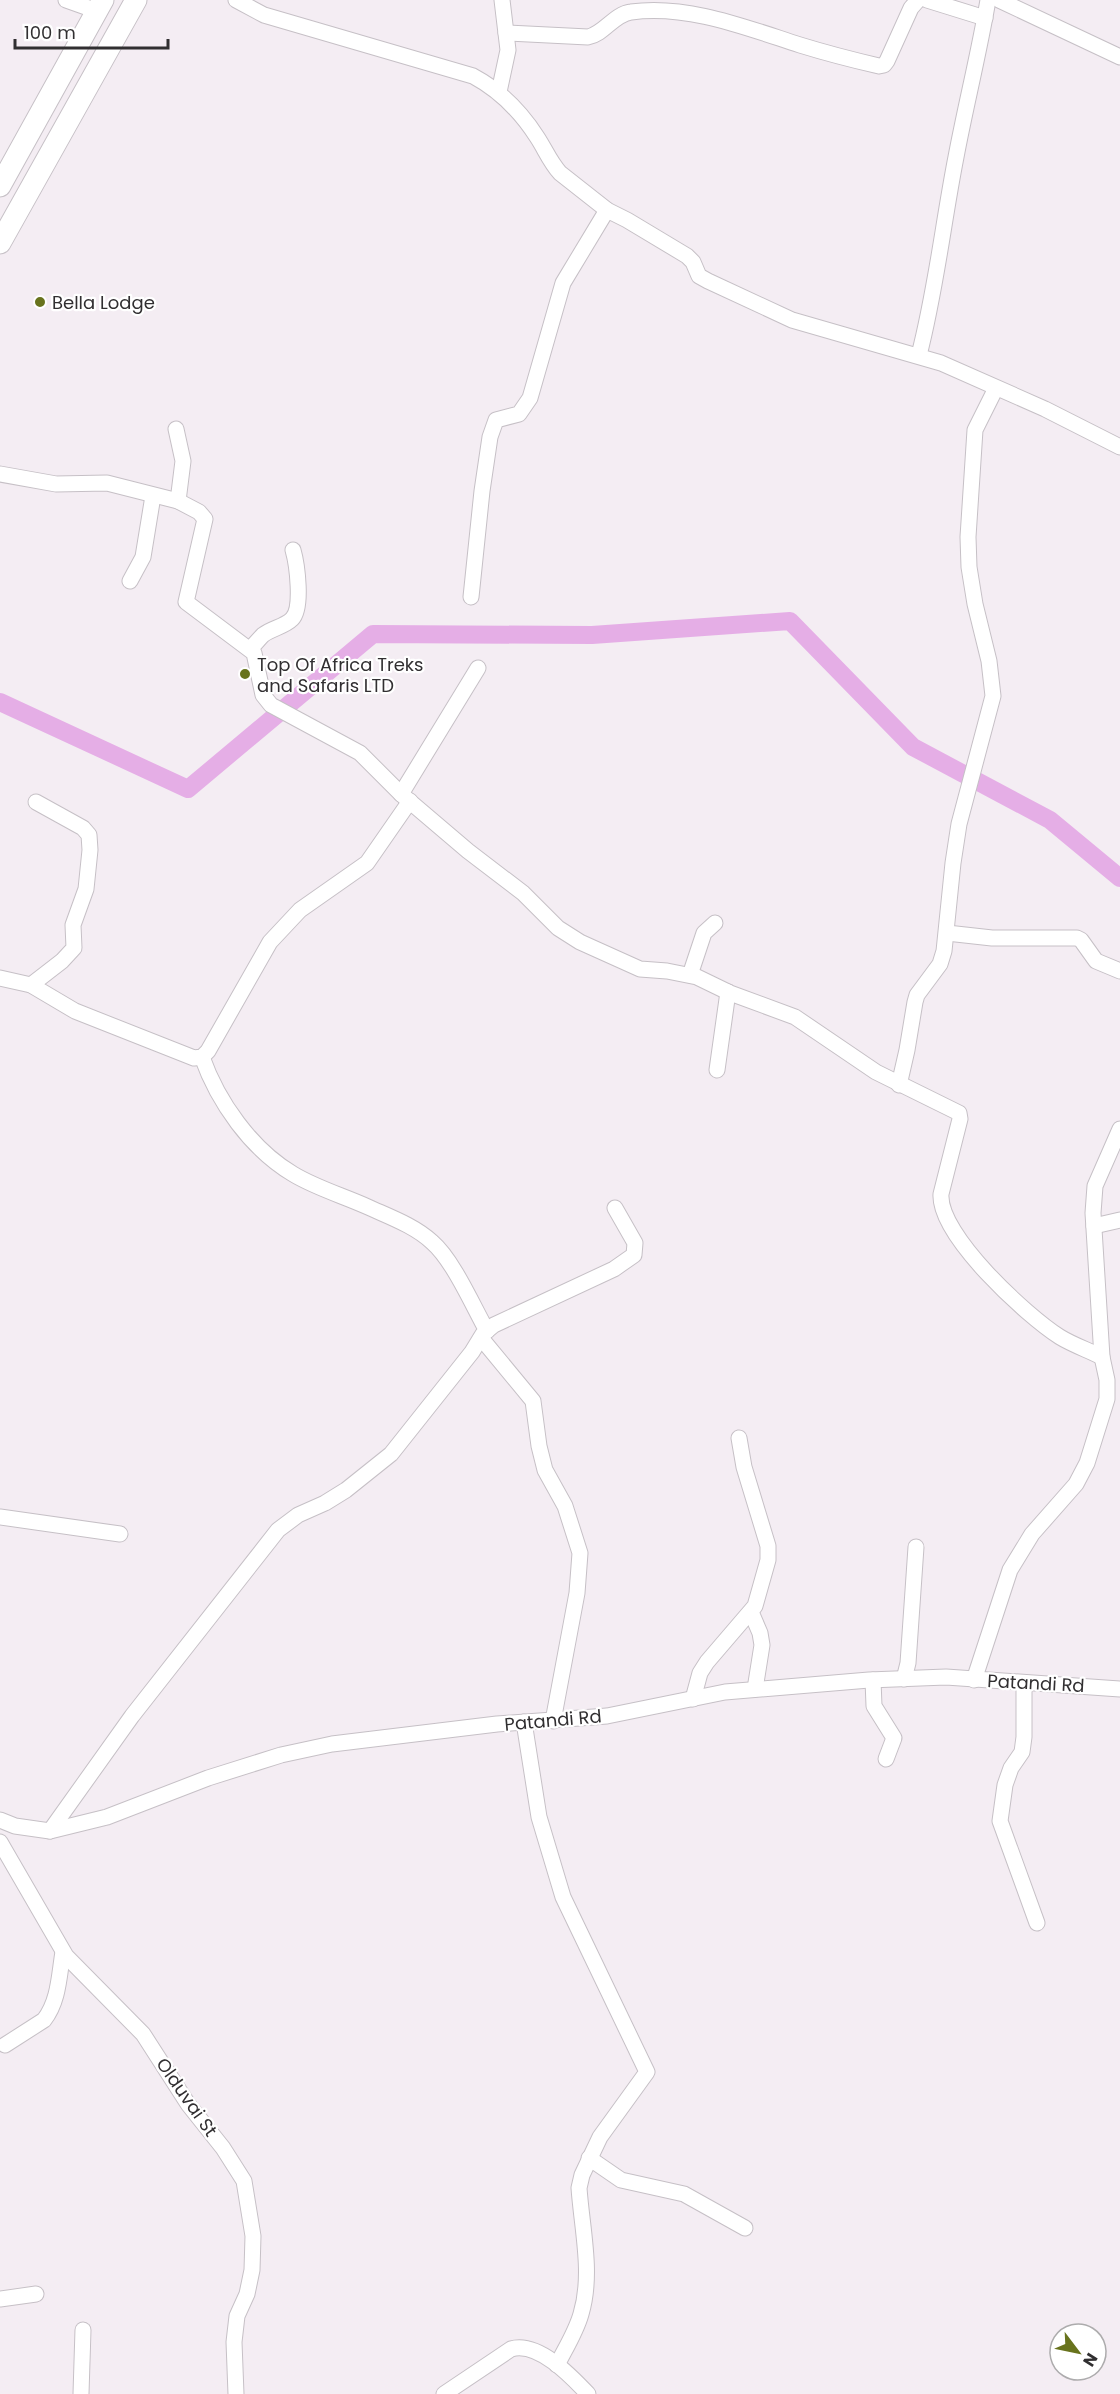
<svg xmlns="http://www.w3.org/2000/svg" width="1120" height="2394" viewBox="0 0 1120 2394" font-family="Poppins,sans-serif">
	<rect width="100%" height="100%" fill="#f4edf3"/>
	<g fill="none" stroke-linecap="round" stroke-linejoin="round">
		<!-- river -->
		<path stroke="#e5aee6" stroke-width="18" d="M0,702L188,789L373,634L592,635L790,621L913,747L1050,820L1120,878"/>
		<!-- minor casing -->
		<g stroke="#c6c0c6" stroke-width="17">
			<g id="minor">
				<path d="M66,0L97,11"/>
				<path d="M236,0L264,15L473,76C499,90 521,112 537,137C545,149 550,162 560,173L607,210L627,220L687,256L693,262L699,276L708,281L792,320L941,363L1045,409L1120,447"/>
				<path d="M927,0L985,18"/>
				<path d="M999,0L1120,57"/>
				<path d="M506,33L588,37C604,34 614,14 631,12C687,4 747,28 800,45C826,53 853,60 879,66L884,65L887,61L911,8L918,0"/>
				<path d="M499,92L508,50L502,0"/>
				<path d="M919,355C936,290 943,223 956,157C966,104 979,53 988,0"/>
				<path d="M176,429L183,461L178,501"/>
				<path d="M0,474L56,484L107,483L178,501L199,512L205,519L186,602L254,653L263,695L271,705L360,753L401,794L468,851L523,893L558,928L580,942L640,969L667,971L697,977L730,993L795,1017L876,1072L959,1113L960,1119L941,1194C938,1235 1027,1316 1060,1337C1073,1345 1088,1350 1102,1357"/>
				<path d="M130,581L143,557L153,496"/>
				<path d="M471,597L482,491L490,437L496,420L519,414L530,398L563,283L607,210"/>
				<path d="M250,649C255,644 259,639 263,635C272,628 284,627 292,619C303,608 297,564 293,550"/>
				<path d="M401,794L478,668"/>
				<path d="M947,933L992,938H1077L1081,940L1096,961L1120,971"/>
				<path d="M690,975L704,933L715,923"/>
				<path d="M0,978L31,985L75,1011L194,1058L202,1057L208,1051L270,942L300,910L367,863L410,801"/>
				<path d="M31,985L62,961L74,948L73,925L86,889L90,850L89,835L83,828L36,802"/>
				<path d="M202,1057C218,1102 251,1149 293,1174C316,1188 344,1196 368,1207C390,1217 415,1226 432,1242C453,1260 473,1306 487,1331"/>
				<path d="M717,1070L728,992"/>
				<path d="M899,1085L907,1050L915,1002L917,995L940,964L944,951L953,863L959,824L993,696L989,661L975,604L969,567L968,537L975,430L996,388"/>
				<path d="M1094,1226L1120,1220"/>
				<path d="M481,1338L533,1401L539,1446L545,1470L565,1506L580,1553L577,1593L553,1721"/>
				<path d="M0,1517L120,1534"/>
				<path d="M751,1612L760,1633L762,1645L755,1689"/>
				<path d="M904,1679L908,1663L916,1547"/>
				<path d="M873,1680L874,1706L894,1738L886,1759"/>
				<path d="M974,1680L1010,1570L1032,1534L1076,1484L1087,1463L1107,1399V1380L1102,1357L1093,1213L1095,1186L1120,1129"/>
				<path d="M1024,1683V1737L1022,1752L1011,1768L1005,1785L1000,1821L1037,1923"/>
				<path d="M693,1699L700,1673L707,1662L755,1606L768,1560V1546L744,1467L739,1438"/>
				<path d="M524,1722L539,1817L563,1897L647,2072L600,2137L582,2175L579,2188C582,2230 593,2274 581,2314C576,2332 565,2349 557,2365"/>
				<path d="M0,1820L15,1826L50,1831L107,1817L208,1778L281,1755L332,1744L497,1724L607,1716L725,1692L869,1680L946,1677L1120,1689"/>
				<path d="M50,1831L132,1716L278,1530L298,1515L325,1503L346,1490L391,1454L472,1352L483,1334L494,1325L614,1269L634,1255L635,1243L615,1208"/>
				<path d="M0,1842L66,1956L143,2034L188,2104L223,2148L244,2181L253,2236L252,2270L247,2294L237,2316L234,2342L236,2394"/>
				<path d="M5,2045L44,2020C59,2001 59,1975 63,1952"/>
				<path d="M589,2158L621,2180L684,2194L745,2228"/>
				<path d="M0,2299L36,2294"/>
				<path d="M81,2394L83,2330"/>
				<path d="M444,2394L511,2349C538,2341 571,2376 588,2394"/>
			</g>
		</g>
		<!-- highway casing -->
		<g stroke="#c6c0c6" stroke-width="23">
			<g id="highway">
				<path d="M0,186L103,0"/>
				<path d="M0,243L136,0"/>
			</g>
		</g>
		<!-- minor -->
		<use href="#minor" stroke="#fff" stroke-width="15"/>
		<!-- highway -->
		<use href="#highway" stroke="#fff" stroke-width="21"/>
	</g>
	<!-- markers -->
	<g fill="#68731d" stroke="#fff" stroke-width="2">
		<circle cx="40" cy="302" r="6"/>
		<circle cx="245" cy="674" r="6"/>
	</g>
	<g text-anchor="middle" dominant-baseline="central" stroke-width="4.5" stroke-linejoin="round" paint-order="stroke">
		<!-- poi labels -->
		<g font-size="18" fill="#312f31" stroke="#fff" text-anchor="start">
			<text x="52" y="302">Bella Lodge</text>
			<text x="257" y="664">Top Of Africa Treks<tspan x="257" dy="21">and Safaris LTD</tspan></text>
		</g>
		<!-- street labels -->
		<g font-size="18" fill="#312f31" stroke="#fff">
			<text transform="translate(1036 1683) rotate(3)">Patandi Rd</text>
			<text transform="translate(553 1720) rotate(-5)">Patandi Rd</text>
			<text transform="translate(187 2097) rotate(55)">Olduvai St</text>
		</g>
	</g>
	<!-- north arrow -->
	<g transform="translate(1078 2352) rotate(122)"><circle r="28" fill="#ffffff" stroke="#adacad" stroke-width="1.5"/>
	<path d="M0-4.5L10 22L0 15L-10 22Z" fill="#68731d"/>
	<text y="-9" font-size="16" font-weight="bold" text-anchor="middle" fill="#312f31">N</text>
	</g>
	<!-- scale -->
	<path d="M15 39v9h153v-9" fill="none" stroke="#312f31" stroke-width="3"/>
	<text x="24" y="39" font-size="18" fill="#312f31" stroke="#ffffff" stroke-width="4.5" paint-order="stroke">100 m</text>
</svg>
